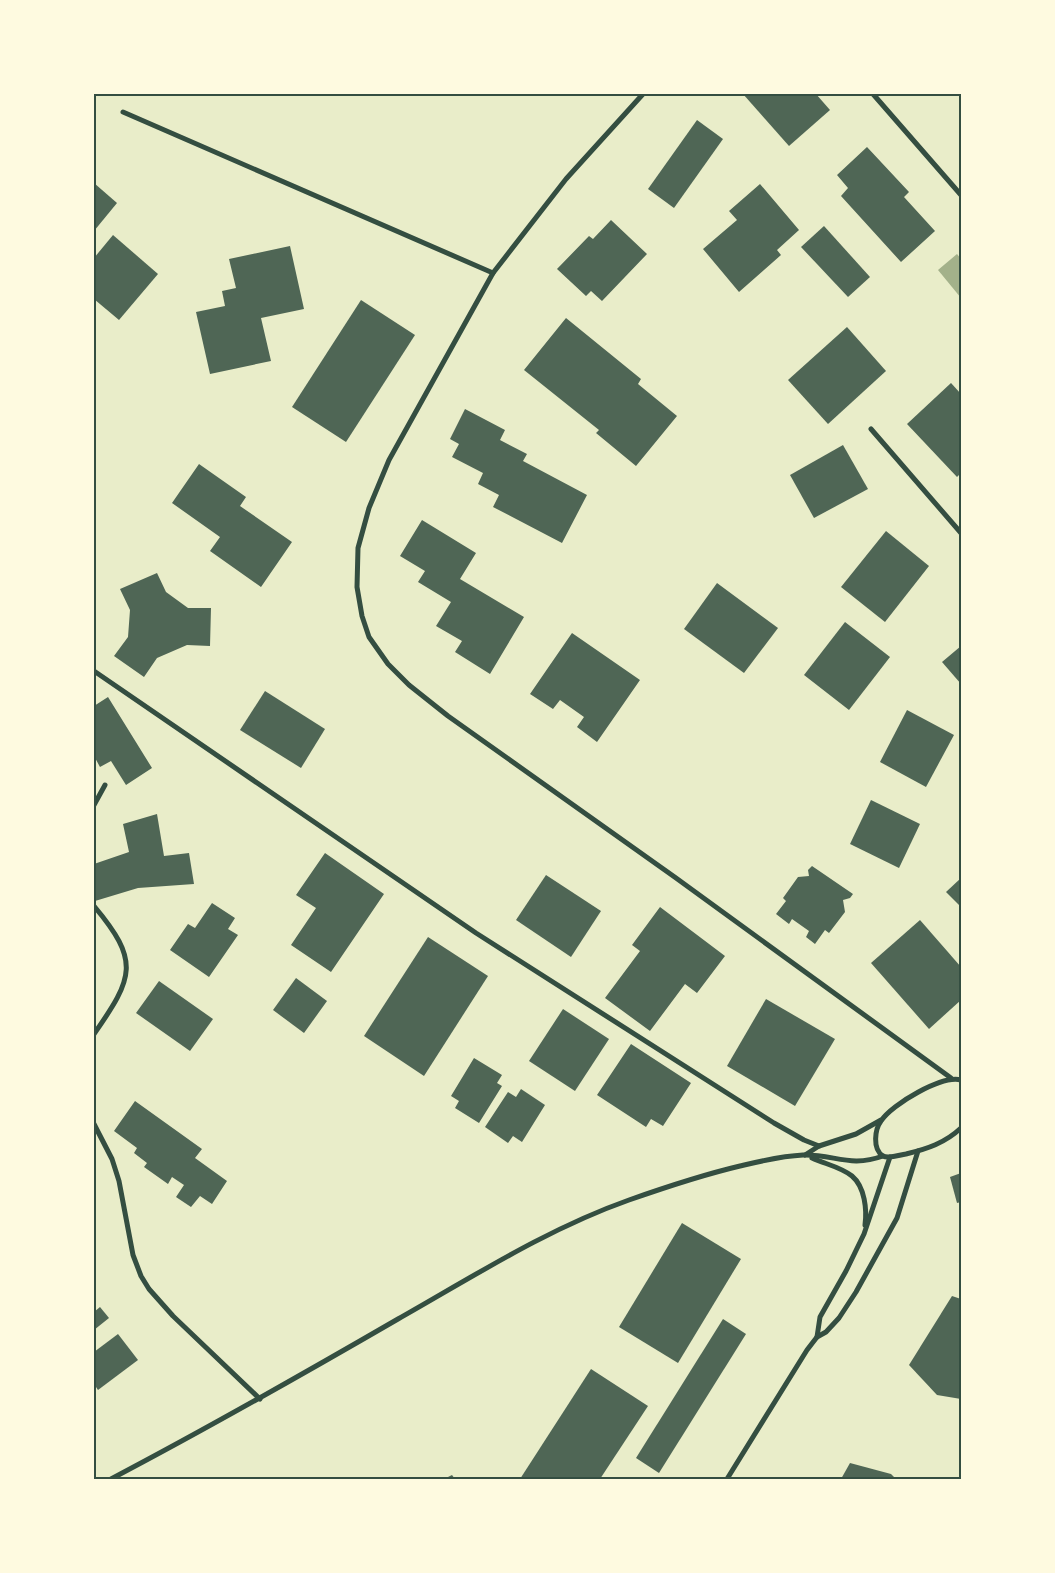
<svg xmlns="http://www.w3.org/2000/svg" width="1055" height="1573" viewBox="0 0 1055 1573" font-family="'Roboto Condensed',sans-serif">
	<rect width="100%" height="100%" fill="#e9edc9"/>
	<!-- water -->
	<path fill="#a3b18a" d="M957,254L961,259V298L938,270Z"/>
	<!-- building -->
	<g fill="#4f6655">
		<path d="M743,94H816L830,110L789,146Z"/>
		<path d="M697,120L723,139L674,208L648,189Z"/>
		<path d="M867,147L909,192L904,197L935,231L901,262L841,196L848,188L837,175Z"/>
		<path d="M94,183L117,203L94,231Z"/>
		<path d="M760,184L799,230L777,250L781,255L739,292L703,249L737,220L729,211Z"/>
		<path d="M611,220L647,254L602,301L591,291L586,296L557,269L589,236L593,239Z"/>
		<path d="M824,226L870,277L848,297L801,247Z"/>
		<path d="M113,235L158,274L119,320L94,299V258Z"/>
		<path d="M290,246L304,309L261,318L271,361L210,374L196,312L225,306L222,291L236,288L229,259Z"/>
		<path d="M361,300L415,335L346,442L292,407Z"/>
		<path d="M566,318L641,379L638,384L677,416L636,466L596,433L599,430L524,370Z"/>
		<path d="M847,327L886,371L828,424L788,380Z"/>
		<path d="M951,383L961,394V473L957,477L907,424Z"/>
		<path d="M465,409L505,430L500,440L527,454L523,461L587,495L562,543L493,507L499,495L478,484L483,473L452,457L459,444L450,439Z"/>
		<path d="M843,445L868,489L814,518L790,475Z"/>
		<path d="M199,464L246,497L240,506L292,542L261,587L210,551L220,537L172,503Z"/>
		<path d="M422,520L476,553L460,579L524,617L490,674L455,652L462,641L436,626L451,602L418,582L425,571L400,556Z"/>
		<path d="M886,531L929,566L885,622L841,587Z"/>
		<path d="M157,573L166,592L188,608H211L210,646L187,645L157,658L144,677L114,656L128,637L130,610L120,589Z"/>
		<path d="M717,583L778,628L744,673L684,629Z"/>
		<path d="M845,622L890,657L849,710L804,675Z"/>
		<path d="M572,633L640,680L597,742L577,727L584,717L560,700L553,709L530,694Z"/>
		<path d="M961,646V684L942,662Z"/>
		<path d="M265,691L325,729L301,768L240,730Z"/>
		<path d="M108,697L152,768L126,785L111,761L100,767L94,756V706Z"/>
		<path d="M907,710L954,735L926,787L880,762Z"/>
		<path d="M871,800L920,824L899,868L850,844Z"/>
		<path d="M157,814L164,856L189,853L194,884L138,888L95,901L94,864L129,852L123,824Z"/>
		<path d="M325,853L384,894L331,972L291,945L316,908L296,895Z"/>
		<path d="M812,866L853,894L850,898L843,900L845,912L829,933L825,930L815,944L806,937L809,931L792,919L789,924L776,914L786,901L783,898L798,877L809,876L808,870Z"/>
		<path d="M546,875L601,911L571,957L516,920Z"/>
		<path d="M961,878V907L946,892Z"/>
		<path d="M212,903L235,918L228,929L238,935L209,977L170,950L188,924L195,928Z"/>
		<path d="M660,907L725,956L697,993L685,984L650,1031L605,998L640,951L632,945Z"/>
		<path d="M920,920L961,967V1000L929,1029L871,963Z"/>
		<path d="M428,937L488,976L424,1076L364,1036Z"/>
		<path d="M296,978L327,1001L304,1033L273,1010Z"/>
		<path d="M159,981L213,1019L190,1051L136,1013Z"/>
		<path d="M766,999L835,1039L795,1106L727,1066Z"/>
		<path d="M563,1009L609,1039L575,1091L529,1061Z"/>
		<path d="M631,1044L691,1083L663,1126L651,1119L646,1127L597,1095Z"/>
		<path d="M474,1058L502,1075L497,1083L502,1086L479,1123L455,1108L459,1101L451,1096Z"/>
		<path d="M521,1089L545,1105L522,1142L513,1136L508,1143L485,1127L508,1092L516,1097Z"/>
		<path d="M135,1101L202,1149L195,1158L227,1181L212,1204L200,1196L191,1207L176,1197L184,1185L172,1177L168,1184L144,1167L147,1163L134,1153L137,1148L114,1131Z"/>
		<path d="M961,1173V1202L957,1203L950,1177Z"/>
		<path d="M682,1223L741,1259L678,1363L619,1327Z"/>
		<path d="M952,1296L961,1299V1399L937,1395L909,1365Z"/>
		<path d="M100,1307L109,1318L94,1330V1312Z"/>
		<path d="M723,1319L746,1334L659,1473L636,1458Z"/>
		<path d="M118,1334L138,1360L98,1390L94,1384V1352Z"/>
		<path d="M591,1369L648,1406L600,1479H520Z"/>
		<path d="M850,1463L891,1474L896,1479H841Z"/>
		<path d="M452,1475L455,1479H444Z"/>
	</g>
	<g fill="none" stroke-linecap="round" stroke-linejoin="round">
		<!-- minor -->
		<g stroke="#344e41" stroke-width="5">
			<path d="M643,94L566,179L493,273L389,460L369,508L358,548L357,587L362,616L369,637L388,664L409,685L448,716L676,878L951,1078"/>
			<path d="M873,94L961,195"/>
			<path d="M123,112L493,273"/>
			<path d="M871,429L961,533"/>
			<path d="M94,671L476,933L774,1123L804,1140L819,1146"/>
			<path d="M94,805L105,785"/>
			<path d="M94,906C140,961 134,977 94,1034"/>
			<path d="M961,1080C942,1075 892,1104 881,1121C875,1129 872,1149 883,1156C889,1159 899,1155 906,1154C927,1149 945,1143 961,1128"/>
			<path d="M94,1124L112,1159L119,1181L133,1255L141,1276L149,1289L173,1316L260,1399"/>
			<path d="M805,1155L819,1146L856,1134L881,1120"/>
			<path d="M812,1158C825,1164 841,1167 852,1176C865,1187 867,1210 865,1225"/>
			<path d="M817,1337L826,1332L839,1318L856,1292L897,1218L918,1151"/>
			<path d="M111,1479C208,1428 303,1374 398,1319C474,1276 547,1229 629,1200C666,1187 702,1175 740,1166C761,1161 781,1156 803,1155C834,1154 850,1168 883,1156"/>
			<path d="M727,1479L807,1350L817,1337L820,1317L846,1271L864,1234L890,1157"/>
		</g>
	</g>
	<!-- border -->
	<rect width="1055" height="1573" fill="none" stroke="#fefae0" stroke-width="190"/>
	<rect x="95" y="95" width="865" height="1383" fill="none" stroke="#344e41" stroke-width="2"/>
</svg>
